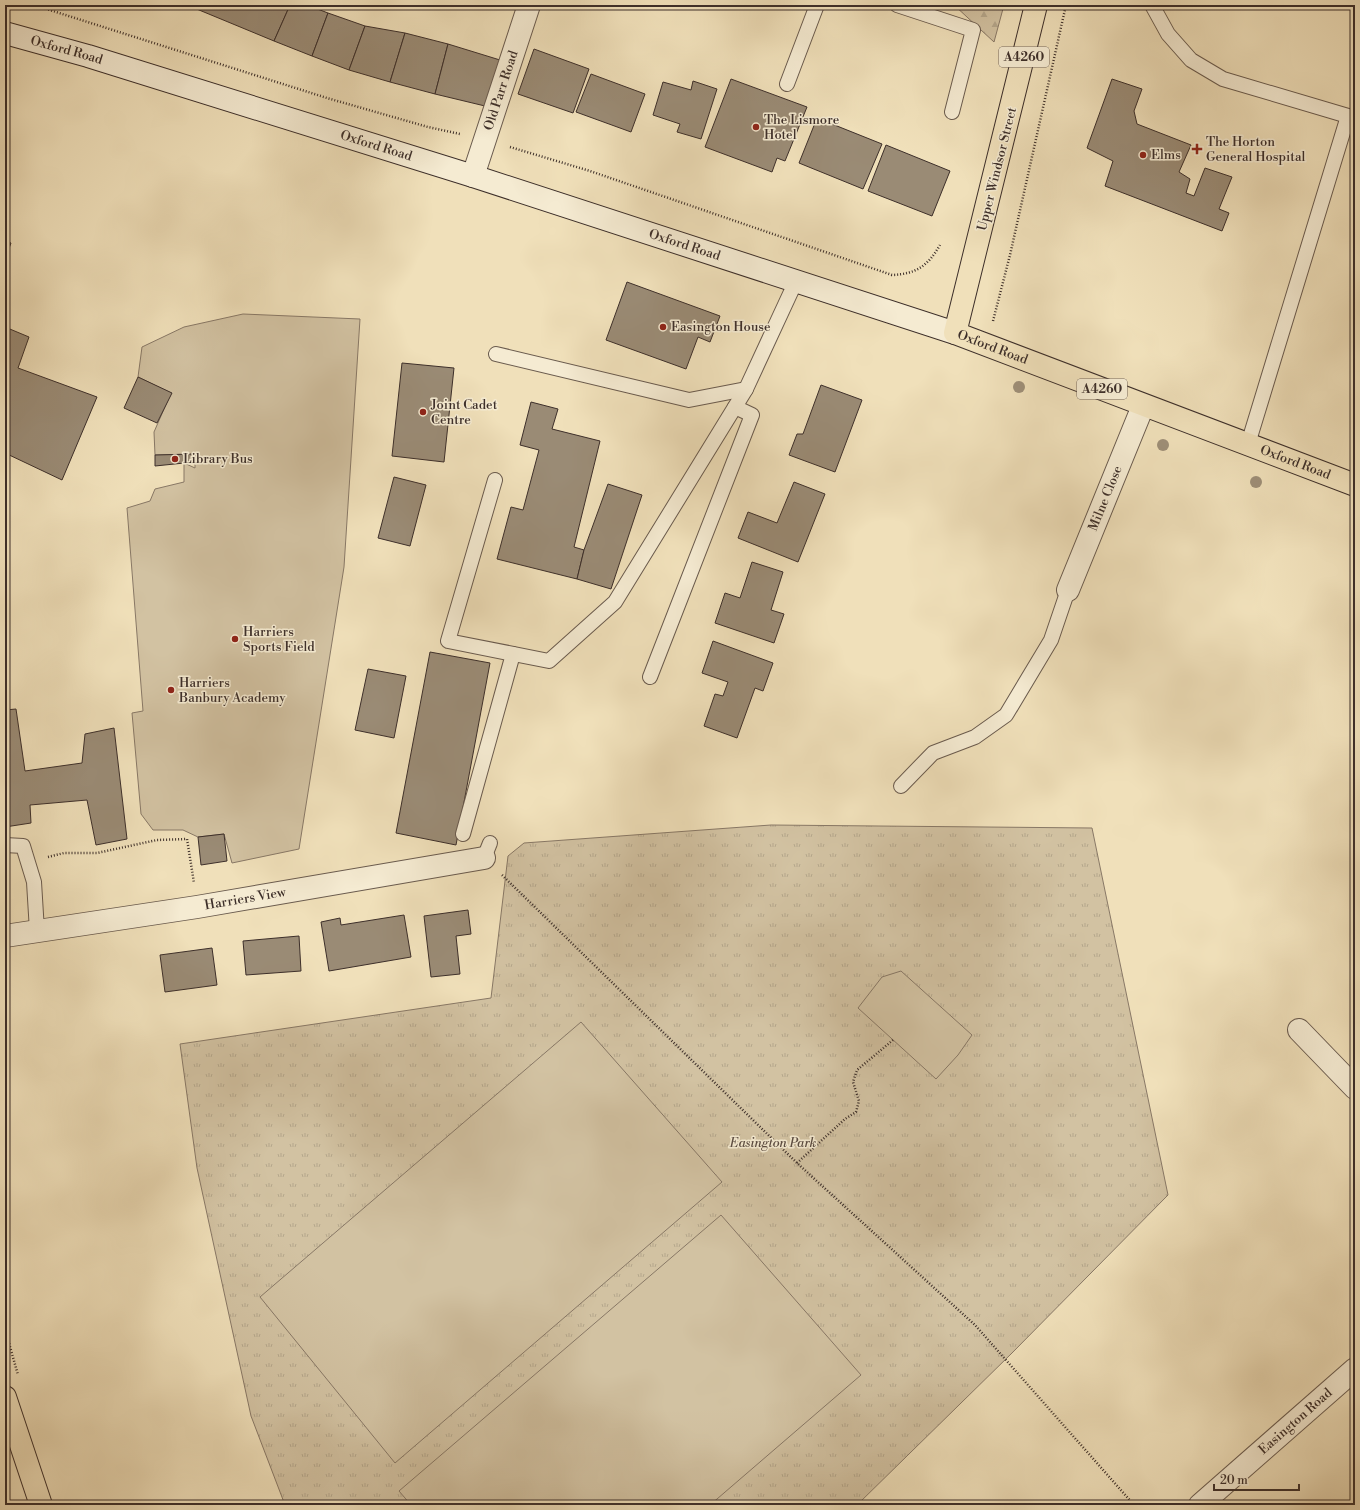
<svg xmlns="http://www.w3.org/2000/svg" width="1360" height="1510" viewBox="0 0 1360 1510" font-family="'Libre Bodoni',serif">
	<defs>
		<pattern id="forest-firs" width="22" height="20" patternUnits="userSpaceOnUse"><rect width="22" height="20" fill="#d2c2a2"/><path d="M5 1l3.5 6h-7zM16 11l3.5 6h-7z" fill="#b5a78c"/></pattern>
		<pattern id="park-tufts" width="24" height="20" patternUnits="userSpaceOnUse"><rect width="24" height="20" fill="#d2c2a2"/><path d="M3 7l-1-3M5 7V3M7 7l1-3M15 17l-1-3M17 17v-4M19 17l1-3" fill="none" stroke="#b5a78c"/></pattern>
	</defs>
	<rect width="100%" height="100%" fill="#f0e0ba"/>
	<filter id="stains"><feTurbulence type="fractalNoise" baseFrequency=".005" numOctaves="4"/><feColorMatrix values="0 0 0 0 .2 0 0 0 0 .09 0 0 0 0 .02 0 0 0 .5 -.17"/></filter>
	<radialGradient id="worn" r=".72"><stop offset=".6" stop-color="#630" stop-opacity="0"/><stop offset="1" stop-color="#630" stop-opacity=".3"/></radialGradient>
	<!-- forest -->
	<path fill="url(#forest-firs)" stroke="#887866" d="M954,5H1004L994,42Z"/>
	<!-- park -->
	<path fill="url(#park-tufts)" stroke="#887866" d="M771,825L1092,828L1168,1195L1012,1353L857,1505H285L251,1416L197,1168L180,1044L491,998L508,856L524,843Z"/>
	<!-- pitch -->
	<g fill="#d2c2a2" stroke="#887866">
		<path d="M243,314L360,319L344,567L299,849L232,863L224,834L198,837L183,830H153L141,814L132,713L143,711L127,508L150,501L155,489L184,482V463L195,468V454L155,455L154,432L171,393L138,377L142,347L184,327Z"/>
		<path d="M901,971L972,1035L958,1055L936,1079L858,1008L882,977Z"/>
		<path d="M581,1022L722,1182L395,1463L260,1297Z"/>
		<path d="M721,1215L861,1375L710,1505H411L399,1491Z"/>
	</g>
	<!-- building -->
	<g fill="#9a8b75" stroke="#3d2f2a">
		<path d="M187,5H290L274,41Z"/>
		<path d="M290,5H307L328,13L312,56L274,41Z"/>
		<path d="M328,13L365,26L349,70L312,56Z"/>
		<path d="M365,26L405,33L390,82L349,70Z"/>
		<path d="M405,33L448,44L435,94L390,82Z"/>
		<path d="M448,44L500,60L485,106L435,94Z"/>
		<path d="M534,49L589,69L573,113L518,94Z"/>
		<path d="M591,74L645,94L631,132L576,112Z"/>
		<path d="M731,79L807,107L785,161L777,158L772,172L705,147Z"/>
		<path d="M1112,79L1142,89L1134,111L1137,124L1191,145L1179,172L1190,179L1186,193L1194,196L1205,168L1232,177L1219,209L1229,213L1222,231L1105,186L1113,161L1087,148Z"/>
		<path d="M693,81L717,89L701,139L677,132L680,124L653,115L663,82L691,90Z"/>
		<path d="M817,118L882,144L863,189L799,163Z"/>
		<path d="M886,145L950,171L932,216L868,191Z"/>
		<path d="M5,241L11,243L5,259Z"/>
		<path d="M627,282L720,316L710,342L698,337L686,369L606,340Z"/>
		<path d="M5,327L29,337L18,368L97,397L62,480L5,453Z"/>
		<path d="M402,363L454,368L444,462L392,456Z"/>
		<path d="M138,377L172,393L157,423L124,408Z"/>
		<path d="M821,385L862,400L835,472L789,455L797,434H803Z"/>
		<path d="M531,402L558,409L552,429L600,441L574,547L584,550L577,579L497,559L511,507L523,510L539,450L520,445Z"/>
		<path d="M195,454L194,462L155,466V455Z"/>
		<path d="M394,477L426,485L410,546L378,538Z"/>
		<path d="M794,482L825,494L798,562L738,538L748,512L777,523Z"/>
		<path d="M608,484L642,495L611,589L577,579L584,550Z"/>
		<path d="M752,562L783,572L771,610L784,614L774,643L715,623L725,593L740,598Z"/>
		<path d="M713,641L773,663L763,691L755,688L737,738L704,726L715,694L723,696L728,682L702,673Z"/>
		<path d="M430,652L490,663L456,845L396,833Z"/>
		<path d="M368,669L406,676L394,738L355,730Z"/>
		<path d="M16,709L25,771L82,763L85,734L114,728L127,839L96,845L87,800L30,805L31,823L5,827V710Z"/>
		<path d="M224,834L227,861L201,865L198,837Z"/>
		<path d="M468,910L471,934L456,936L460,974L431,977L424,916Z"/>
		<path d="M404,915L411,957L329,971L321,922L340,918L341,925Z"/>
		<path d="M299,936L301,971L246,975L243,941Z"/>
		<path d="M212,948L217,985L165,992L160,955Z"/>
	</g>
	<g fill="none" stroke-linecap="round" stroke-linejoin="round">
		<!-- lane casing -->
		<g stroke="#6a5b4e" stroke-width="16">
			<g id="lane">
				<path d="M897,5L973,30L952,112"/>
				<path d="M1152,5L1168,34L1191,60L1223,79L1348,116L1248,444"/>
				<path d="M787,84L817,5"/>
				<path d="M496,354L689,400L746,389"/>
				<path d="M495,480L448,641L549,661L615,602L746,389L796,281"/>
				<path d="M650,677L752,415L735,407"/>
				<path d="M901,786L933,753L975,737L1006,715L1051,640L1068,590"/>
				<path d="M463,834L513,654"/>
				<path d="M5,845L23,846L34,882L37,931"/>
				<path d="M484,858L490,843"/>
			</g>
		</g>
		<!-- street casing -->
		<g stroke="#6a5b4e" stroke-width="24">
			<g id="street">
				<path id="s1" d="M473,176L529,5"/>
				<path id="s2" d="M1068,590L1143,406"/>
				<path id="s3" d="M5,936L197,907L484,858"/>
				<path d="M1299,1030L1355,1088"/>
				<path id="s4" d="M1200,1505L1355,1369"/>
			</g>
		</g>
		<!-- secondary casing -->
		<g stroke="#3d2f2a" stroke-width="24">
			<g id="secondary">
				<path id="s5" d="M5,33L88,56L473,176L955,333"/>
			</g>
		</g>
		<!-- primary casing -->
		<g stroke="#3d2f2a" stroke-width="24">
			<g id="primary">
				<path id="s6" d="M1036,5L955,333L1355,485"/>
				<path d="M5,1397L41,1505"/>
			</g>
		</g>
		<!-- path -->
		<g stroke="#3d2f2a" stroke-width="2.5" stroke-dasharray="1 2" stroke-linecap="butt">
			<path d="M34,5L327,98L428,127L460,134"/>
			<path d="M510,147L590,171L892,275C916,274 928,266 940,245"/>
			<path d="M993,321L1010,255L1066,5"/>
			<path d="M48,857L64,853H97L157,840L187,839L194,883"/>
			<path d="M502,875L797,1163L975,1325L1134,1505"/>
			<path d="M797,1163L845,1119L856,1112L859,1101L853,1082L857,1070L893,1040"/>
			<path d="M5,1329L18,1375"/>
		</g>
		<!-- lane -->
		<use href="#lane" stroke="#f5ebd2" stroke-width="14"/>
		<!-- street -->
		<use href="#street" stroke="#f5ebd2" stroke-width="22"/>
		<!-- secondary -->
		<use href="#secondary" stroke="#f5ebd2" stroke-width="22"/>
		<!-- primary -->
		<use href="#primary" stroke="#f0e0ba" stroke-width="22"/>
	</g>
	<!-- trees -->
	<g fill="#9e8f78">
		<circle cx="1019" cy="387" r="6"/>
		<circle cx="1163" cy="445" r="6"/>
		<circle cx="1256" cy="482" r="6"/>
	</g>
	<!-- markers -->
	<g fill="#8f2418" stroke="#f5ebd2" stroke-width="1.5">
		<circle cx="756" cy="127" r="4"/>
		<path d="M1195 143h4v4h4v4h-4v4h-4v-4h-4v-4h4z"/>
		<circle cx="1143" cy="155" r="4"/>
		<circle cx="663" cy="327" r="4"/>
		<circle cx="423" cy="412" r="4"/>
		<circle cx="175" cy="459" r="4"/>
		<circle cx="235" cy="639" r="4"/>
		<circle cx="171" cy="690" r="4"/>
	</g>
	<g text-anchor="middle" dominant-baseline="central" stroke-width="3" stroke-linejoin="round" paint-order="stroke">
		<!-- shield labels -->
		<g fill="#f5ebd2" stroke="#74675c" stroke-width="1">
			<rect x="999" y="47" width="50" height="20" rx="3"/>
			<rect x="1077" y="379" width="50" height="20" rx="3"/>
		</g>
		<g font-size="12" font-weight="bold" fill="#3d2f2a">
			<text x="1024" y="57">A4260</text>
			<text x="1102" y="389">A4260</text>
		</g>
		<!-- street labels -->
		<g font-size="13" fill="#3d2f2a" stroke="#f5ebd2">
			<text stroke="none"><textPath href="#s5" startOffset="64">Oxford Road</textPath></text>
			<text stroke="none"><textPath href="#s1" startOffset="90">Old Parr Road</textPath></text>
			<text stroke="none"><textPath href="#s5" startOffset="388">Oxford Road</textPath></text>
			<text transform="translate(997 169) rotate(-76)">Upper Windsor Street</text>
			<text stroke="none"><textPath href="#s5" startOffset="712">Oxford Road</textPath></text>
			<text stroke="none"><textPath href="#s6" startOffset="378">Oxford Road</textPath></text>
			<text stroke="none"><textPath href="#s6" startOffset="702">Oxford Road</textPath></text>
			<text stroke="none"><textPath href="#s2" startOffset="99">Milne Close</textPath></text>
			<text stroke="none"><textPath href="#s3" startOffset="243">Harriers View</textPath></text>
			<text stroke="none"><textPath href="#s4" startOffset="127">Easington Road</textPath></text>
		</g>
		<!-- poi labels -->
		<g font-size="13" fill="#3d2f2a" stroke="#f5ebd2" text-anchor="start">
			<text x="764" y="120">The Lismore<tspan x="764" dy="15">Hotel</tspan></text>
			<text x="1206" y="142">The Horton<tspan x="1206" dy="15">General Hospital</tspan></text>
			<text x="1151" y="155">Elms</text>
			<text x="671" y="327">Easington House</text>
			<text x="431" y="405">Joint Cadet<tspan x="431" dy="15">Centre</tspan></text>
			<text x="183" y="459">Library Bus</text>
			<text x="243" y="632">Harriers<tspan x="243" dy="15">Sports Field</tspan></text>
			<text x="179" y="683">Harriers<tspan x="179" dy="15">Banbury Academy</tspan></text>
		</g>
		<!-- park labels -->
		<g font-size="13" font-style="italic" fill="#5b4c42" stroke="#f5ebd2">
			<text x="773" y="1143">Easington Park</text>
		</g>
	</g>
	<!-- margin -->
	<rect width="1360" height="1510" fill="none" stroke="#f0e0ba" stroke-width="20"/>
	<rect x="6" y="6" width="1348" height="1498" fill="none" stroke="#3d2f2a" stroke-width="2"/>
	<rect x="10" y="10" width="1340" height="1490" fill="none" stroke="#3d2f2a"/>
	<!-- scale -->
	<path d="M1214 1484v6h85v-6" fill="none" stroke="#3d2f2a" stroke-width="2"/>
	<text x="1220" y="1484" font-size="12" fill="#3d2f2a" stroke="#f5ebd2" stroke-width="3" paint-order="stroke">20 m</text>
	<rect width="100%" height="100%" filter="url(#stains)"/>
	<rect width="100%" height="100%" fill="url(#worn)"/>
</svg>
